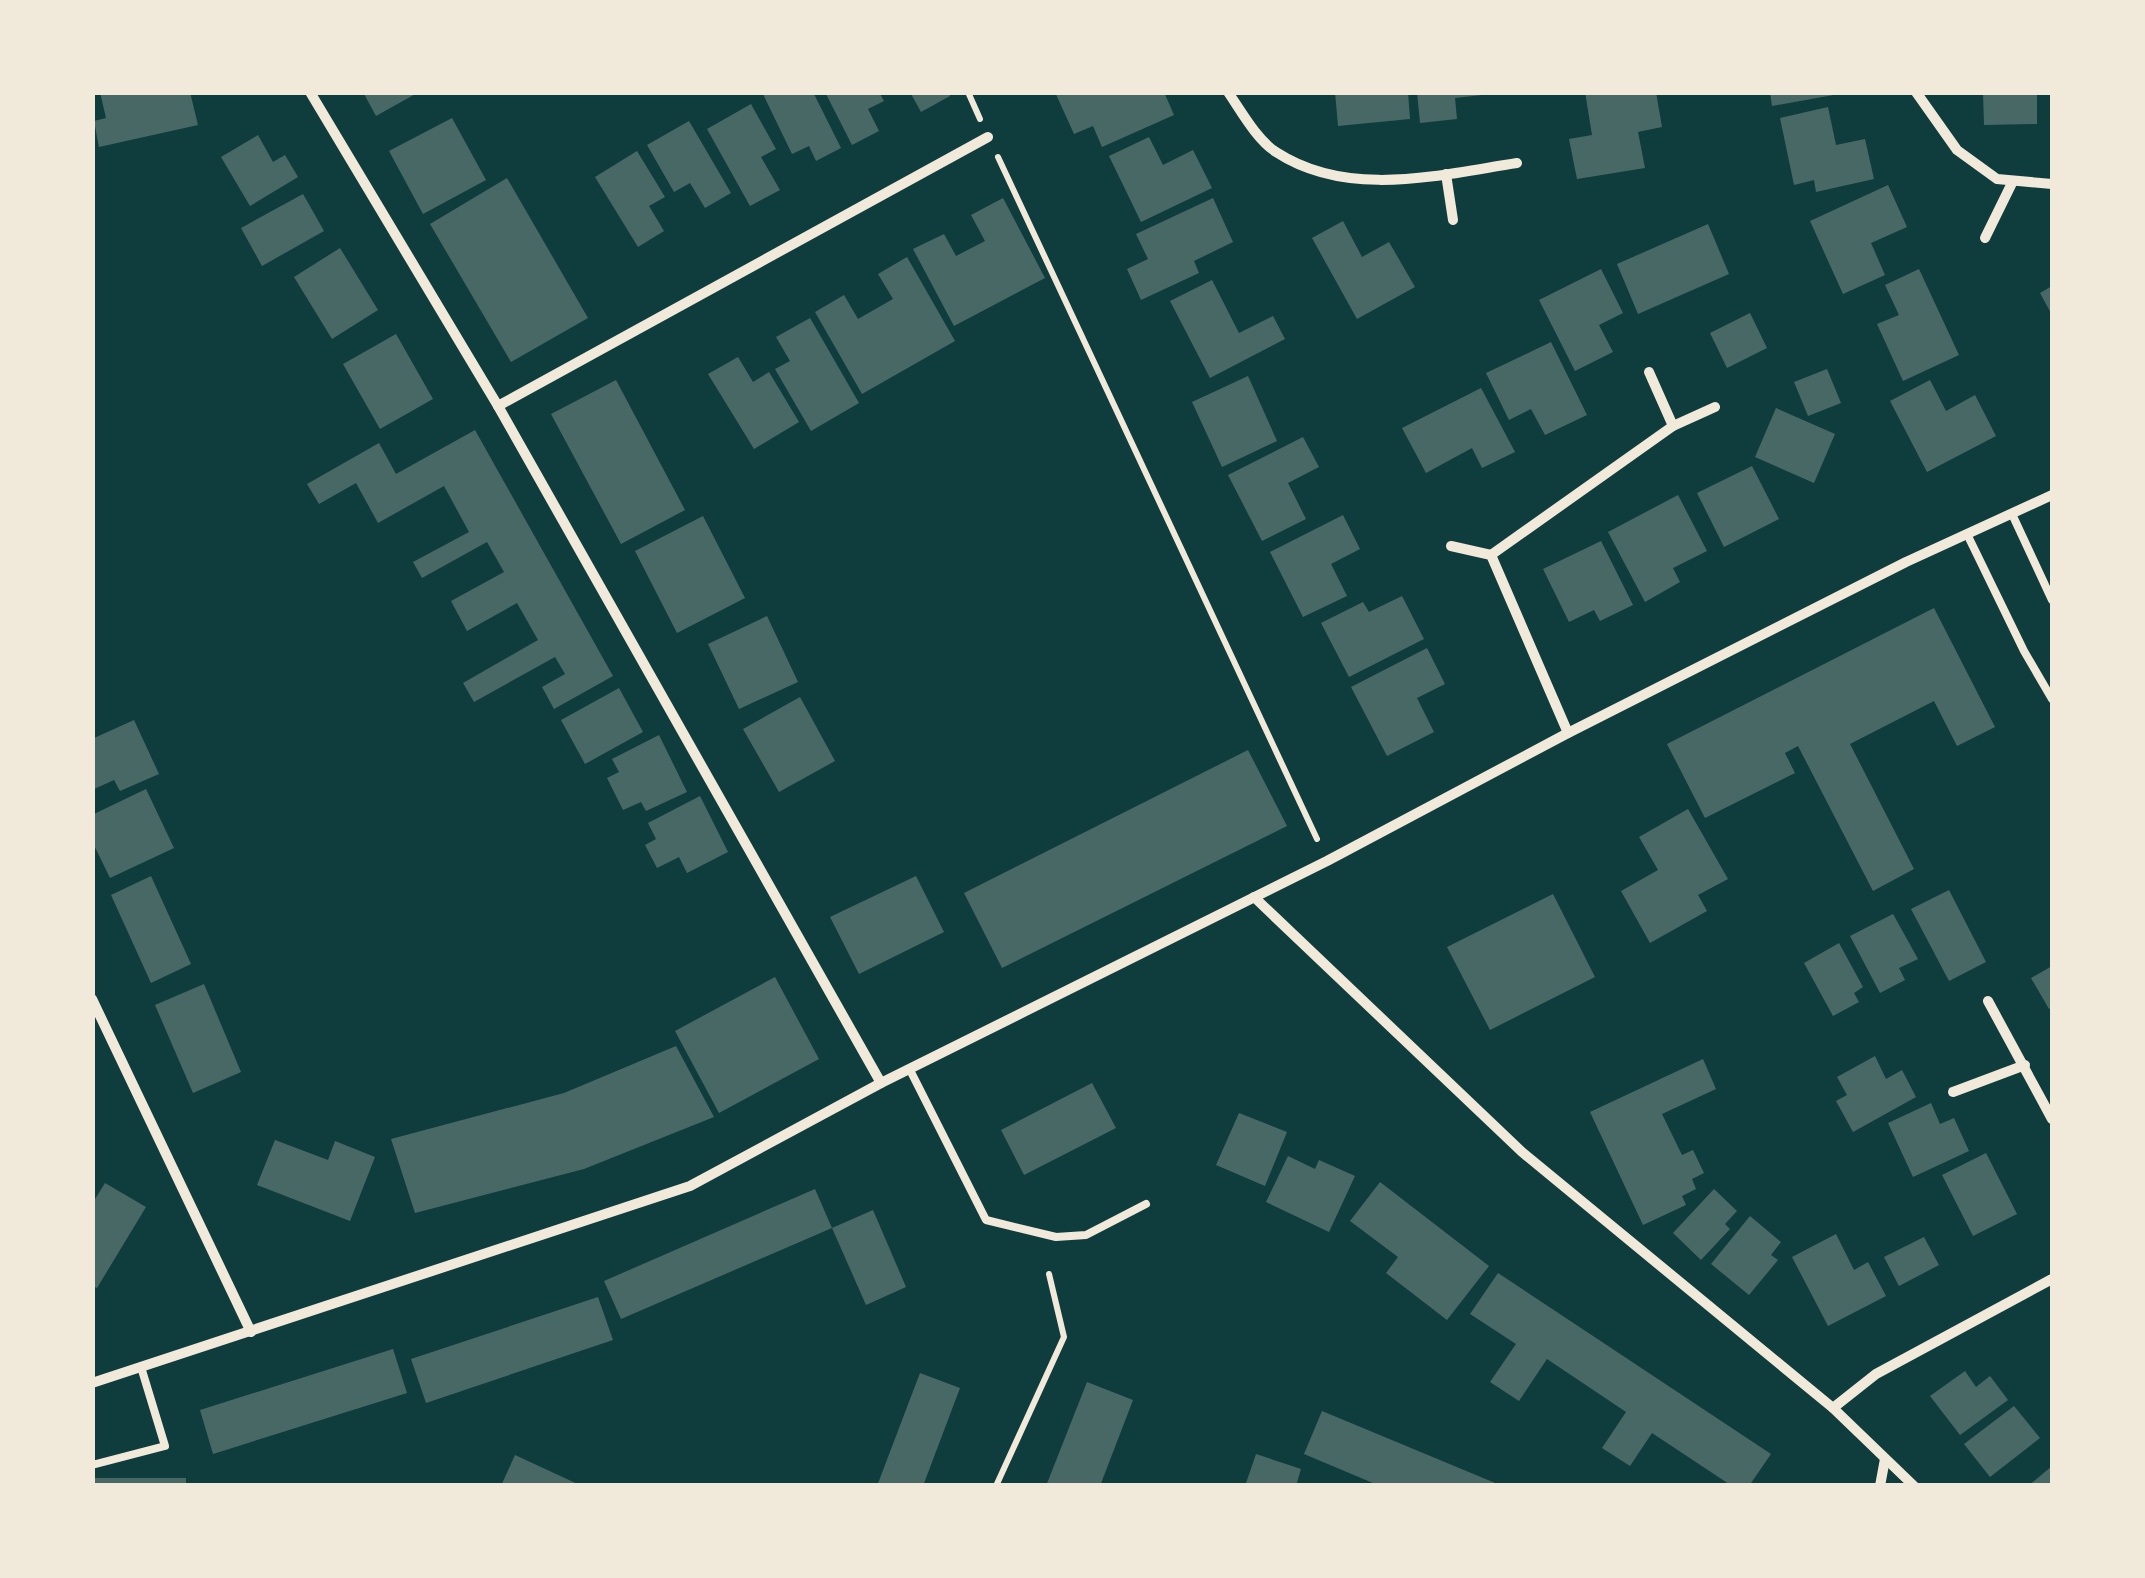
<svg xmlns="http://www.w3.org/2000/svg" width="2145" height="1578" viewBox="0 0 2145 1578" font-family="'Golos Text',sans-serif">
	<rect width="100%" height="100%" fill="#0f3d3e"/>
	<!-- building -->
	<g fill="#486865">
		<path d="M100,92L152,95L190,92L198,125L99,147L94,121L106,118Z"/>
		<path d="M363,92H419L376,116Z"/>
		<path d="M762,92H813L841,148L816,161L809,146L792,154Z"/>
		<path d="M825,92H879L884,101L868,109L879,131L852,145Z"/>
		<path d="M910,92H948L950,96L921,112Z"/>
		<path d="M1055,92H1164L1174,115L1102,147L1093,126L1074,134Z"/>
		<path d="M1335,92H1408L1410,119L1338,126Z"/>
		<path d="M1417,92H1482V95L1455,98L1457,119L1420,123Z"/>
		<path d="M1585,92H1656L1662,127L1638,132L1645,168L1577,179L1569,139L1592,135Z"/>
		<path d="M1770,92H1838L1839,94L1772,106Z"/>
		<path d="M1983,92H2037V124L1984,125Z"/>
		<path d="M751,104L776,149L761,157L780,190L750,206L707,129Z"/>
		<path d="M1828,107L1836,145L1865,139L1874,179L1816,192L1814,180L1794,185L1780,118Z"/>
		<path d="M452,118L486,180L423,214L389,151Z"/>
		<path d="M689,121L731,193L705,208L690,183L674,192L647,145Z"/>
		<path d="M258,135L273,162L285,155L298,177L250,206L221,157Z"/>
		<path d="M1149,137L1163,165L1193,150L1212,188L1141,222L1109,156Z"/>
		<path d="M637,151L665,197L649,206L664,231L638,247L595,177Z"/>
		<path d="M507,178L588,318L511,362L430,224Z"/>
		<path d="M1888,185L1907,227L1871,243L1885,275L1843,294L1810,221Z"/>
		<path d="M303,194L324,231L262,266L241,228Z"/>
		<path d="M1003,198L1045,278L954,326L913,249L944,234L956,256L985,241L971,215Z"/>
		<path d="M1213,198L1233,242L1194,261L1199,273L1141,300L1127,269L1148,259L1136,234Z"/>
		<path d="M1343,221L1362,257L1389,242L1415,287L1357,319L1312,238Z"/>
		<path d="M1708,224L1729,274L1638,314L1617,264Z"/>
		<path d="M340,248L378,310L332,339L294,277Z"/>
		<path d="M907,257L955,341L862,394L815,312L844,295L858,319L893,299L878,274Z"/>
		<path d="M1601,269L1623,313L1599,325L1613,352L1575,371L1539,300Z"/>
		<path d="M1919,269L1959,355L1903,381L1877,324L1899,315L1885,285Z"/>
		<path d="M1212,280L1239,333L1273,316L1285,339L1210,378L1170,301Z"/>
		<path d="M2052,286V315L2040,293Z"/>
		<path d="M1750,313L1767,348L1727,368L1710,333Z"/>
		<path d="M810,318L859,403L811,431L775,369L790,361L776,337Z"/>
		<path d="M396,334L433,399L380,429L343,364Z"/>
		<path d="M1551,342L1587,415L1545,435L1531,409L1509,420L1486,373Z"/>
		<path d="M738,357L753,382L769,372L799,422L754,449L708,374Z"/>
		<path d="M1827,369L1841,403L1808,416L1794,382Z"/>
		<path d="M1248,376L1277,441L1222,467L1192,402Z"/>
		<path d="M616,380L685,510L621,544L551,414Z"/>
		<path d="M1930,380L1946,411L1975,395L1996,436L1927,472L1890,401Z"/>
		<path d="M1481,388L1515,452L1482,468L1472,448L1426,473L1402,428Z"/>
		<path d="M1776,408L1835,434L1814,483L1755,457Z"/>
		<path d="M475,430L613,676L554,709L542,687L565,674L555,657L474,702L463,683L538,640L517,603L467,631L451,601L504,572L487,542L422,578L413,562L469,532L444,486L378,523L356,483L319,504L307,484L379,443L396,474Z"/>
		<path d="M1303,437L1319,467L1288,483L1306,519L1262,541L1228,475Z"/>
		<path d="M1752,466L1779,519L1724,547L1697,493Z"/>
		<path d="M1678,495L1707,551L1673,568L1680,582L1645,602L1608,532Z"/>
		<path d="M1343,515L1360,549L1331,564L1347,596L1303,617L1270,552Z"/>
		<path d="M703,516L745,598L677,633L635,551Z"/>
		<path d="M1601,541L1633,605L1600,621L1594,610L1569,622L1543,569Z"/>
		<path d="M1402,596L1424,639L1349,677L1321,623L1363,602L1369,612Z"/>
		<path d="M1934,608L1995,727L1957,746L1934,701L1850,744L1914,869L1873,891L1798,746L1785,753L1795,773L1705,818L1667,744Z"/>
		<path d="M767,616L798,682L739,709L708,644Z"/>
		<path d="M1427,648L1445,684L1417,698L1434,732L1387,756L1351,687Z"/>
		<path d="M619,688L643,732L585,764L561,720Z"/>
		<path d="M800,697L835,761L779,792L743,729Z"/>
		<path d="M134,720L159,774L120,791L114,780L92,790V739Z"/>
		<path d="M659,735L687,792L646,811L641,802L623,810L607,778L619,772L612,759Z"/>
		<path d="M1248,750L1287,826L1002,968L964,893Z"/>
		<path d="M146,789L174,848L110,878L92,841V815Z"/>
		<path d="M700,796L728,852L687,873L679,857L657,868L645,845L656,839L648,823Z"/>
		<path d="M1688,809L1728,879L1698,895L1707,911L1650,943L1621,891L1658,870L1639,837Z"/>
		<path d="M151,876L191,964L151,983L111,895Z"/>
		<path d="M916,876L944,932L859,974L830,917Z"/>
		<path d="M1949,890L1986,962L1949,981L1911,909Z"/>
		<path d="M1553,894L1595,977L1490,1030L1447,947Z"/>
		<path d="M1893,914L1918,959L1899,968L1905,980L1880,993L1850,936Z"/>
		<path d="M1839,943L1863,987L1854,993L1859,1002L1833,1016L1804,963Z"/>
		<path d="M2052,966V1007L2049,1009L2031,978Z"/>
		<path d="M775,977L819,1059L719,1113L675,1031Z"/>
		<path d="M204,984L241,1072L193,1093L155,1005Z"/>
		<path d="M676,1046L714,1117L584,1169L415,1213L391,1139L564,1093Z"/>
		<path d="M1875,1056L1886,1079L1902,1070L1916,1097L1853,1132L1836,1101L1847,1095L1837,1077Z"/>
		<path d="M1703,1059L1716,1089L1662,1114L1682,1155L1693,1150L1704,1173L1692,1179L1696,1189L1682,1196L1686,1205L1643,1225L1590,1112Z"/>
		<path d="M1092,1083L1116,1128L1024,1175L1001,1130Z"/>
		<path d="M1931,1103L1940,1124L1954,1118L1969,1151L1913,1177L1888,1123Z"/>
		<path d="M1239,1113L1287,1132L1265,1186L1216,1165Z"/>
		<path d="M275,1140L328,1160L335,1141L375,1157L350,1221L257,1185Z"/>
		<path d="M1986,1153L2017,1214L1973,1236L1942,1175Z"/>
		<path d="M1288,1156L1315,1169L1319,1160L1355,1176L1329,1232L1266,1202Z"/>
		<path d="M1380,1182L1489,1266L1447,1320L1386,1273L1398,1257L1350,1221Z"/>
		<path d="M105,1183L146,1207L97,1288L92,1286V1204Z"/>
		<path d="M815,1189L832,1228L621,1319L604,1281Z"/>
		<path d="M1714,1189L1737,1211L1725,1224L1730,1229L1701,1260L1673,1233Z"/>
		<path d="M873,1210L906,1287L866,1305L832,1228Z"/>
		<path d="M1750,1216L1781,1242L1771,1255L1778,1260L1749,1295L1711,1264Z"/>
		<path d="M1836,1234L1854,1270L1868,1262L1886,1296L1828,1326L1792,1257Z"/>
		<path d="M1924,1237L1939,1265L1899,1286L1884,1257Z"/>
		<path d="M1498,1273L1771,1454L1749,1486H1732L1652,1433L1630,1466L1602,1448L1626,1412L1547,1359L1519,1401L1490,1382L1516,1344L1470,1314Z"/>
		<path d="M598,1297L613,1340L426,1403L411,1359Z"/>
		<path d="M393,1349L407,1393L213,1454L200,1410Z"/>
		<path d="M1965,1371L1976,1387L1990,1376L2008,1400L1960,1435L1930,1396Z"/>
		<path d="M920,1373L960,1388L923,1486H877Z"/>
		<path d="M1087,1382L1133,1400L1100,1486H1046Z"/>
		<path d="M2014,1406L2040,1438L1990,1477L1964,1444Z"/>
		<path d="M1322,1411L1500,1485V1486H1380L1304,1454Z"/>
		<path d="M1256,1454L1301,1469L1296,1486H1245Z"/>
		<path d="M515,1455L582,1486H501Z"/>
		<path d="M2052,1466V1486H2028Z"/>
		<rect x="92" y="1478" width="94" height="8"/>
	</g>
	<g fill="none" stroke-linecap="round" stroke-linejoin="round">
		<!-- path -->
		<g stroke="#f1e9da" stroke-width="6">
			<path d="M968,92L980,119"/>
			<path d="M998,157L1317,839"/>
			<path d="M996,1486L1064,1337L1049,1274"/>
		</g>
		<!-- service -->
		<g stroke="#f1e9da" stroke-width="8">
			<path d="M2012,514L2052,600"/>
			<path d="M1967,534L2024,651L2052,699"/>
			<path d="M910,1070L986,1220L1056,1237L1086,1235L1146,1204"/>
			<path d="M92,1465L165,1446L141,1367"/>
		</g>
		<!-- minor -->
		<g stroke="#f1e9da" stroke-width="10">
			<path d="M310,92L498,406L881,1083"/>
			<path d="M1228,92C1241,111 1257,140 1276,152C1348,199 1439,175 1517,163"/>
			<path d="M1916,92L1957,150L1997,179L2052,184"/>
			<path d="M1446,174L1453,220"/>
			<path d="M1985,238L2013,181"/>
			<path d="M1649,372L1673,426"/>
			<path d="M498,406L988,137"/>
			<path d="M1451,546L1491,555L1568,733"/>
			<path d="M1491,555L1673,426L1715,407"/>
			<path d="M1254,897L1522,1152L1833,1408L1914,1486"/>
			<path d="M92,999L251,1332"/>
			<path d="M1988,1001L2052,1119"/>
			<path d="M1953,1092L2025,1065"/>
			<path d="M92,1383L690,1186L881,1083L1327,861L1568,733L1906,562L2052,495"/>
			<path d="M1833,1408L1876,1374L2052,1279"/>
			<path d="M1880,1486L1885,1459"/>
		</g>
	</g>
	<!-- border -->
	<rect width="2145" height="1578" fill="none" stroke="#f1e9da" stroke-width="190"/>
</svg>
